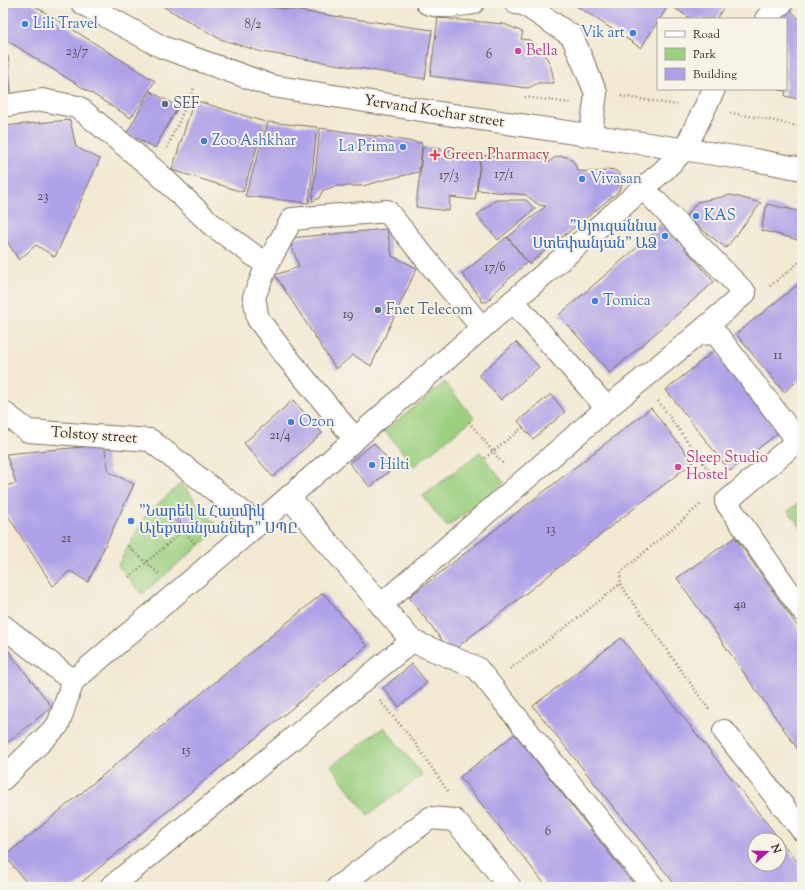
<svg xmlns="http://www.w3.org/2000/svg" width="805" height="890" viewBox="0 0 805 890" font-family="'Sorts Mill Goudy','Noto Serif Armenian',serif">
	<rect width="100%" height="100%" fill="#f7f3e8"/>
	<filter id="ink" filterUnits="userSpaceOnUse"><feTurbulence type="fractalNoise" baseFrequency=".025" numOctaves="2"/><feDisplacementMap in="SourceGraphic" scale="8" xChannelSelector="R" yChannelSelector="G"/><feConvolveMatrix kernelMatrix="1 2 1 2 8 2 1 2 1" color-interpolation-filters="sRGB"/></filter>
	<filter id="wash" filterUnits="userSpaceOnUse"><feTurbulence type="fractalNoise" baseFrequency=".012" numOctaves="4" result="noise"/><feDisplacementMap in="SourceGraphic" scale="16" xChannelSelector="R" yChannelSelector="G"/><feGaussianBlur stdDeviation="0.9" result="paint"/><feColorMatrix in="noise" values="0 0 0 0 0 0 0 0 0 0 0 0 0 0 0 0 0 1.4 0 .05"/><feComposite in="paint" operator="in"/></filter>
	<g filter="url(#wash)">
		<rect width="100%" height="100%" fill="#f2e9d3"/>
		<!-- green -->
		<g fill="#9cd081" stroke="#6c7d50">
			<path d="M445,382L474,418L414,466L385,431Z"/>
			<path d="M480,452L504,483L447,527L423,496Z"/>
			<path d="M181,483L219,529L142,594L118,565L145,516Z"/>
			<path d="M802,500V529L788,511Z"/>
			<path d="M384,727L422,775L368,815L331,766Z"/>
		</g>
		<g id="blocks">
			<!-- building -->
			<g fill="#afa1e7" fill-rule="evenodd">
				<path d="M3,3H30L155,81L131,118L3,38Z"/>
				<path d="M157,3H243L432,30L425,79L262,52L220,39Z"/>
				<path d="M572,3H727L716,19H691L669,4L660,19H658V21L641,48Z"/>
				<path d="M785,4L802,22V100L785,96L786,91L779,90V89H786V19H782Z"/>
				<path d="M438,18L504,24L523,32L521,39L530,40L541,51L548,60L552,71L554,83H538L528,88L430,76Z"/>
				<path d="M8,56L11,94L3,95V57Z"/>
				<path d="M150,91L178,107L155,148L127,133Z"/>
				<path d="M194,100L265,122L243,192L172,170Z"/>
				<path d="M70,120L76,147L100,159L55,257L36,245L19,260L3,235V126Z"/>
				<path d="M268,122L317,127L309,203L245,196Z"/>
				<path d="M320,128L422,143L419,172L384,180L363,186H337L323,190L319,198L312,202Z"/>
				<path d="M423,147L481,154L475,200L450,197L449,211L416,207Z"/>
				<path d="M481,155L531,160V155L548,157V163L554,158L560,156L567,157L572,160L576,166L577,171L602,172L608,169L614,170L619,173L622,178L623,183L621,187L618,192L529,264L508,237L546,206L539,205L526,195L477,190Z"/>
				<path d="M731,195L761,203L726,248L686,217L697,202Z"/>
				<path d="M496,200H526L535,209L498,240L477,215Z"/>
				<path d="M767,204L802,212V241L761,230Z"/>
				<path d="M664,224L714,282L610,373L559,315Z"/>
				<path d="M387,229L392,256L417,268L371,366L353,355L336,369L275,275L299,267L289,238Z"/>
				<path d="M507,237L527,262L491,296L490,299L487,302H484L481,301L480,297L462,274Z"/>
				<path d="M802,281V377L784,392L736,334Z"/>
				<path d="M516,342L539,367L501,400L479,375Z"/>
				<path d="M715,350L779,432L730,471L666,390Z"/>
				<path d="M551,394L565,412L533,439L518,421Z"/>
				<path d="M293,400L322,433L273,477L244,443Z"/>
				<path d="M651,408L693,462L451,652L409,597Z"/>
				<path d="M374,443L394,467L370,487L349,463Z"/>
				<path d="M104,445L109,472L134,484L88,582L70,571L53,586L3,508V487L16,483L6,454Z"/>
				<path d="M183,505L196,520L185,529L173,513Z"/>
				<path d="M735,537L802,633V755L677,578Z"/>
				<path d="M323,593L367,646L76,887H30L5,856Z"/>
				<path d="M621,638L802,868V887H677L533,706ZM755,840H779V864H755Z"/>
				<path d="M3,644L52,707L3,746Z"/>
				<path d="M412,664L427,683L399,707L383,688Z"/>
				<path d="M515,734L636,887H547L460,777Z"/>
			</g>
		</g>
	</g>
	<g filter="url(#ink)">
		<use href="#blocks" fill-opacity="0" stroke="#7b6d5d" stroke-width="1"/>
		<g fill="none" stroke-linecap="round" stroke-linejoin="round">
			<!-- minor casing -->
			<g stroke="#7b6d5d" stroke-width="24">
				<g id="minor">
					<path d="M82,3L162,47L272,86L433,112L755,160L802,169"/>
					<path d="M427,3C441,9 458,5 473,3"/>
					<path d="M516,3L524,4L572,36L596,93L592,125L591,135"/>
					<path d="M766,19L782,3"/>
					<path d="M3,106L42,100L78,107L157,172L211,224L267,265"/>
					<path d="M643,188L745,293L698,334"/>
					<path d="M513,301L607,408"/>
					<path d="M3,412L28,431L150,440L258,524"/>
					<path d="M802,437L726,502L802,610"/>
					<path d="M355,439L285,355L258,319L254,297L267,265L292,219L387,211L482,328"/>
					<path d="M289,497L412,641L477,668L653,887"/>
					<path d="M381,605L607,408L698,334L714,333L718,336L798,441"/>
					<path d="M3,626L73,681"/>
					<path d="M724,731L802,830"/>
					<path d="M3,779L58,725L73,681L258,524L482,328L664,170L685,149L714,89"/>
					<path d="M111,887L412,641"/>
					<path d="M338,887L430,818L454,820L473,841L510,887"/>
				</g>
			</g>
			<!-- path -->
			<g stroke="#7b6d5d" stroke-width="2.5" stroke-dasharray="1 3" stroke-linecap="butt">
				<path d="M621,96L677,105"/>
				<path d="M525,97L570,103"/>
				<path d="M730,113L761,118L802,127"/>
				<path d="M167,148L195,86"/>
				<path d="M770,286L802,260"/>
				<path d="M658,401L715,479"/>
				<path d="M469,422L504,465"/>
				<path d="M485,458L523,427"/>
				<path d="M179,504L169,513L195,544"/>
				<path d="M700,505L621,572L620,584L710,711"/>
				<path d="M128,546L159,574"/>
				<path d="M129,577L184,530"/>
				<path d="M510,669L583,614L620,584"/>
				<path d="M380,701L413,740L449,793"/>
			</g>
			<!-- minor -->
			<use href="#minor" stroke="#fff" stroke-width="22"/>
		</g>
	</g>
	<!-- markers -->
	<g fill="#3f7fe0" stroke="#f7f3e8" stroke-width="1.5">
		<circle cx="25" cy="24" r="4"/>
		<circle cx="633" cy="33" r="4"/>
		<circle cx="204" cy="141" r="4"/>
		<circle cx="403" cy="147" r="4"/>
		<circle cx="582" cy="179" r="4"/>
		<circle cx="696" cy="216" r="4"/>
		<circle cx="665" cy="236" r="4"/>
		<circle cx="595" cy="301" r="4"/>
		<circle cx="291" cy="422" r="4"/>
		<circle cx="372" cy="465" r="4"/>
		<circle cx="131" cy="521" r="4"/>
	</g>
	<g fill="#d1479c" stroke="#f7f3e8" stroke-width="1.5">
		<circle cx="518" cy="51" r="4"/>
		<circle cx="678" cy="467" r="4"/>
	</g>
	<g fill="#5c6f8a" stroke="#f7f3e8" stroke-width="1.5">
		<circle cx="165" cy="104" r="4"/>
		<circle cx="378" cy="310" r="4"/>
	</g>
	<path fill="#e0444e" stroke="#f7f3e8" stroke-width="1.5" d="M433 149h4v4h4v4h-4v4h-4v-4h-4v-4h4z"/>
	<g text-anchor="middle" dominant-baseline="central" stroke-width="4" stroke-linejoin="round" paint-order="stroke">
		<!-- number labels -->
		<g font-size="13" fill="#584850">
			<text x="253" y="25">8/2</text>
			<text x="77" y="52">23/7</text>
			<text x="489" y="55">6</text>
			<text x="504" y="175">17/1</text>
			<text x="449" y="176">17/3</text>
			<text x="43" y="197">23</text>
			<text x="495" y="268">17/6</text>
			<text x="348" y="315">19</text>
			<text x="778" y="356">11</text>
			<text x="280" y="436">21/4</text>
			<text x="551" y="530">13</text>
			<text x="66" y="539">21</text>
			<text x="740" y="605">4a</text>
			<text x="186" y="751">15</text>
			<text x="548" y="832">6</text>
		</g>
		<!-- shop labels -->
		<g font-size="15" fill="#366cbe" stroke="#f7f3e8" text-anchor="start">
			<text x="33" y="24">Lili Travel</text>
			<text x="625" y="33" text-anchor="end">Vik art</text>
			<text x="212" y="141">Zoo Ashkhar</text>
			<text x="395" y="147" text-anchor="end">La Prima</text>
			<text x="590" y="179">Vivasan</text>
			<text x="704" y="216">KAS</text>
			<text x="657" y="227" text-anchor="end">"Սյուզաննա<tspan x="657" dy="17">Ստեփանյան" ԱՁ</tspan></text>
			<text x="603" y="301">Tomica</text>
			<text x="299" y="422">Ozon</text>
			<text x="380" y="465">Hilti</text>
			<text x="139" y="512">"Նարեկ և Հասմիկ<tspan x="139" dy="17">Ալեքսանյաններ" ՍՊԸ</tspan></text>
		</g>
		<!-- hotel labels -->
		<g font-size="15" fill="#b23c85" stroke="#f7f3e8" text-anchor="start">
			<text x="526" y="51">Bella</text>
			<text x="686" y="458">Sleep Studio<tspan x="686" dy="17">Hostel</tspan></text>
		</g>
		<!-- service labels -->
		<g font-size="15" fill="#4e5e75" stroke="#f7f3e8" text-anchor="start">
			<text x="173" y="104">SEF</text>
			<text x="386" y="310">Fnet Telecom</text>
		</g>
		<!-- street labels -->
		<g font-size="15" fill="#3b2a1e" stroke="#f7f3e8">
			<text transform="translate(434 112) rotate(9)">Yervand Kochar street</text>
			<text transform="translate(94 436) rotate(4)">Tolstoy street</text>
		</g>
		<!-- health labels -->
		<g font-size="15" fill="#be3a42" stroke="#f7f3e8" text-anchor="start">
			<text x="443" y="155">Green Pharmacy</text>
		</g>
	</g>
	<!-- margin -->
	<rect width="805" height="890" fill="none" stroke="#f7f3e8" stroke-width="16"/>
	<!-- legend -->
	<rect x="657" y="18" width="130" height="72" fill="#f7f3e8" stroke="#aca397"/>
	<rect x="665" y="31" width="20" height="6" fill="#ffffff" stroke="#aca397"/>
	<text x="693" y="38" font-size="12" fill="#3b2a1e">Road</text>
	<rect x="665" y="48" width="20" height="12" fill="#9cd081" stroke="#aca397"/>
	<text x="693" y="58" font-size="12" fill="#3b2a1e">Park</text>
	<rect x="665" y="68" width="20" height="12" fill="#afa1e7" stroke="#aca397"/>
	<text x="693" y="78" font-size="12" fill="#3b2a1e">Building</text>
	<!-- north arrow -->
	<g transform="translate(767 852) rotate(70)"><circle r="19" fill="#f7f3e8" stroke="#aca397"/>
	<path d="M0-3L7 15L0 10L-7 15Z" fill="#b5179e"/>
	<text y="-6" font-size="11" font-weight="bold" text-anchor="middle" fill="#3b2a1e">N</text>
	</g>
</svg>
